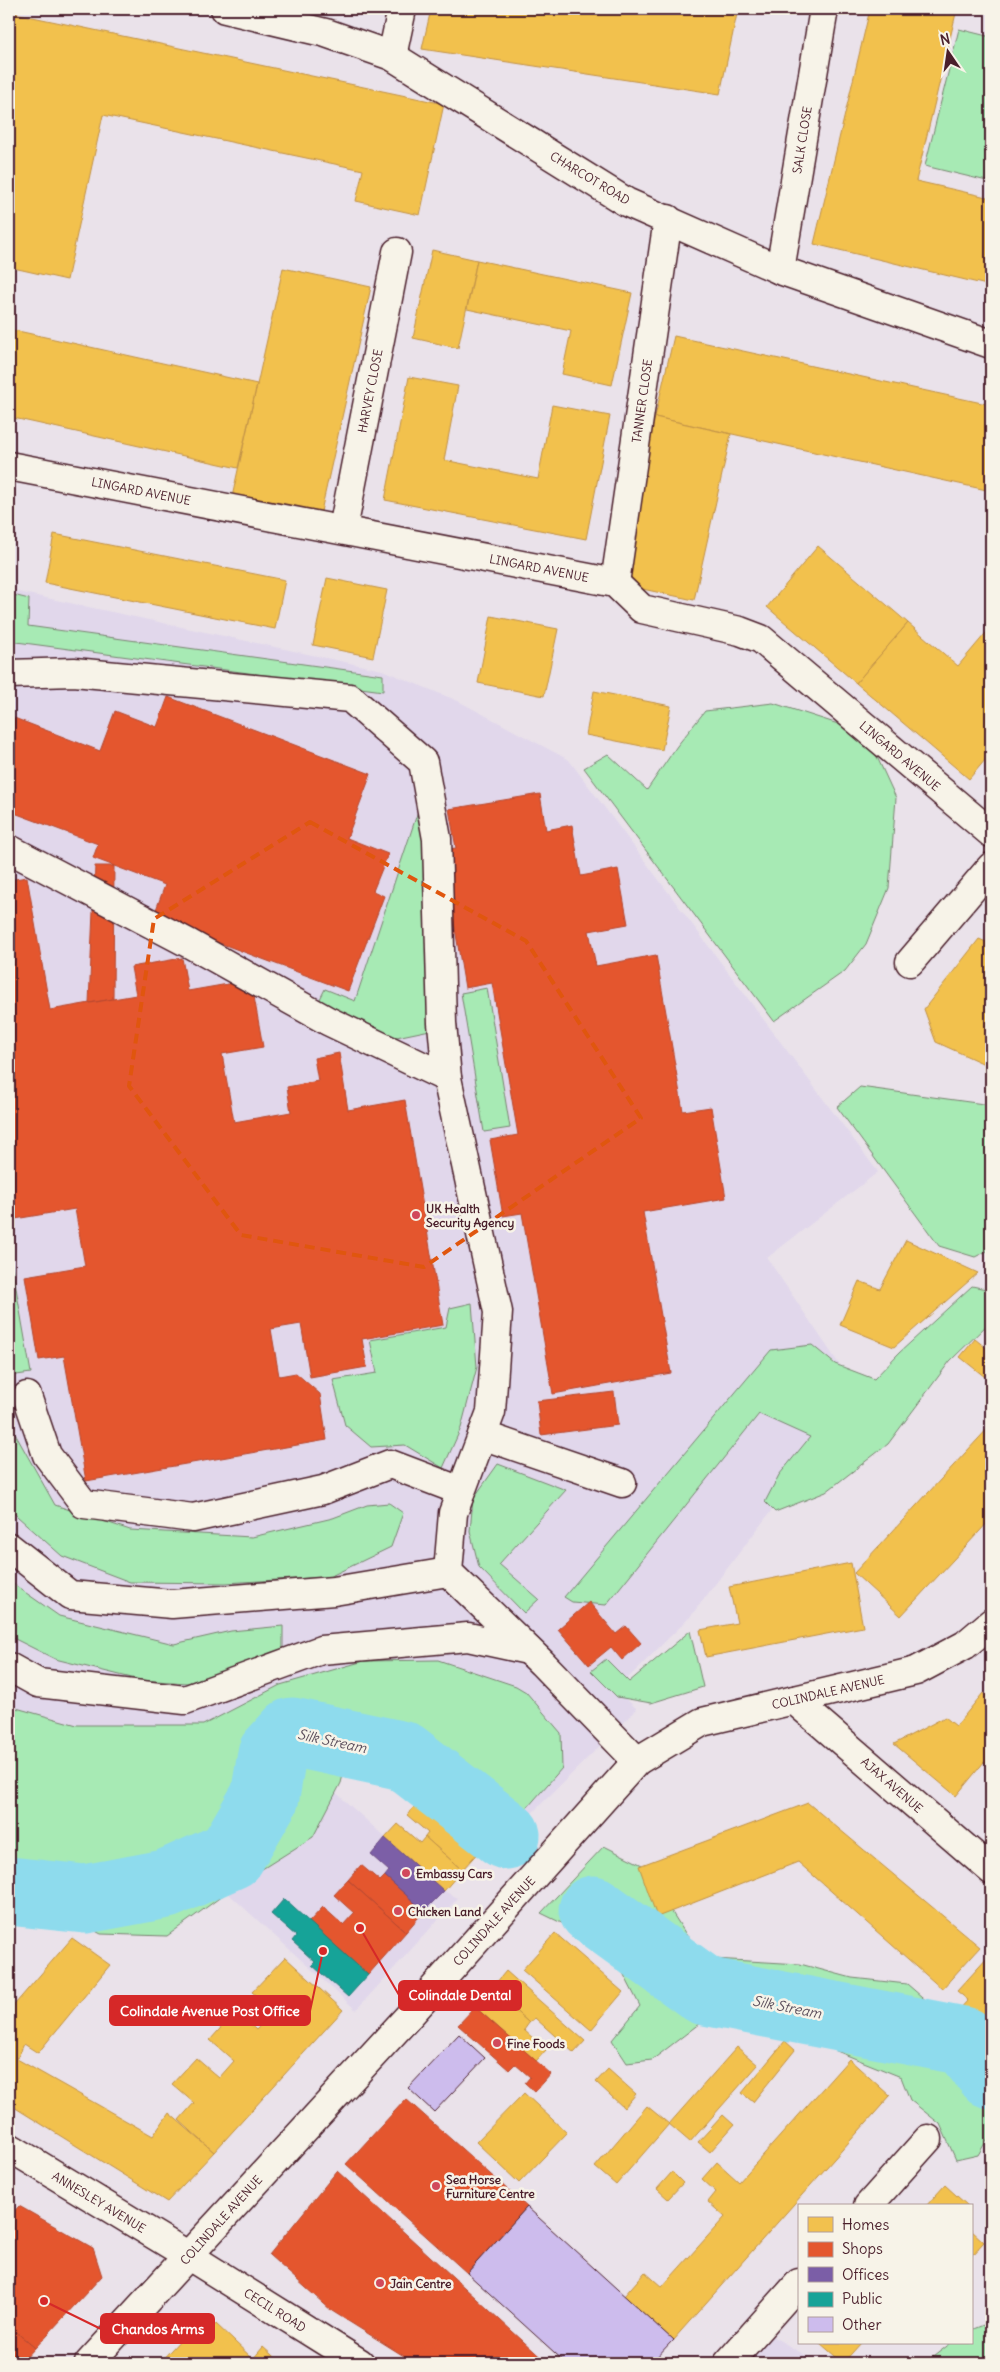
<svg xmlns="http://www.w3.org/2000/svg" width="1000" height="2372" viewBox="0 0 1000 2372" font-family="Delius,sans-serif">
	<rect width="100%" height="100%" fill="#eae2ea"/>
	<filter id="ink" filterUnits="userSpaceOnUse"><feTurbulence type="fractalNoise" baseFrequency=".02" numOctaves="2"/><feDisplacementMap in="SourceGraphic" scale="10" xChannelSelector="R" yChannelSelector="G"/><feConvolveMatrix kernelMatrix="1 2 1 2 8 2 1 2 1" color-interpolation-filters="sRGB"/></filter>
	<g filter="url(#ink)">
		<!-- built -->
		<g fill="#e1d7eb">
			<path d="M9,590L382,670L458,701L569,760L878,1172L767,1258L860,1395L690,1617L616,1690L637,1709L515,1830L415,1743L345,1722L86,1782L9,1750Z"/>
			<path d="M309,1768L444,1891L458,1898L356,2010L173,1843Z"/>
			<path d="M756,2327L819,2363H744Z"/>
		</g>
		<!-- green -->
		<g fill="#a7eab4" stroke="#788470">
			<path d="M959,29L991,37V182L925,166Z"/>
			<path d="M9,594L29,599L28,626L383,675V691L9,641Z"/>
			<path d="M773,703L866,733L896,798L889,888L866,944L845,971L774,1021L584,768L608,754L647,790L677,746L705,711Z"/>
			<path d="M418,811L429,870L430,1030L387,1039L318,1003L325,989L355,1001Z"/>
			<path d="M487,988L510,1128L484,1132L461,993Z"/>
			<path d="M860,1087L991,1105V1249L975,1257L939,1246L837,1107Z"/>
			<path d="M9,1248L31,1373L9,1376Z"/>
			<path d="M972,1286L991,1290L990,1322L950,1361L888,1444L826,1492L775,1512L765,1502L779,1475L810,1437L759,1414L606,1605L572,1602L564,1597L771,1350L812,1345L835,1364L874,1379L899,1353Z"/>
			<path d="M472,1303L477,1367L461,1428L443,1468L405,1445L371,1447L345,1425L333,1380L377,1373L370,1340L446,1327L450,1308Z"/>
			<path d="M9,1423L55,1505L130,1530L252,1537L333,1518L367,1505L389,1503L403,1513L391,1547L329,1577L225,1583L130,1582L62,1556L9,1509Z"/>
			<path d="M498,1464L566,1490L499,1564L539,1599L524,1613L479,1567L470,1531L473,1499Z"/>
			<path d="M9,1581L59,1616L174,1644L231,1631L283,1626V1652L187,1683L140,1680L55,1659L9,1636Z"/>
			<path d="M690,1631L703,1687L651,1703L617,1697L591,1671L606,1659L629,1682Z"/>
			<path d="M438,1660L516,1686L526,1692L561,1733L562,1768L513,1824L444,1768L399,1737L354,1732L341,1783L313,1837L240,1883L167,1936L101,1934L23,1893L9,1901V1706L77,1725H203L280,1685L364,1661Z"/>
			<path d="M604,1846L642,1865L687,1936L714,1959L800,1964L852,1978L907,1984L987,2053L991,2090V2133L978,2155L956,2160L940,2124L910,2100L901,2077L782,2029L704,2020L652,2060L627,2063L612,2040L640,2006L622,1971L582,1933L541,1913Z"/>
			<path d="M991,2322V2363H925L951,2343H971V2330Z"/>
		</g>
		<!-- homes -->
		<g fill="#f2c14e" stroke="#c09044">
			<path d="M431,9H738L720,94L422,49Z"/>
			<path d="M870,9H957L916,181L991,198V286L814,244Z"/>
			<path d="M9,12L444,104L420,215L356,201L363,170L103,115L67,280L9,267Z"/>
			<path d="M432,250L477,260L458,348L413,338Z"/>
			<path d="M477,260L632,293L612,385L562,374L571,331L467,309Z"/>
			<path d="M283,268L371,287L320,516L232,497Z"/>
			<path d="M9,329L257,384L238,468L9,417Z"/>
			<path d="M674,336L991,405V491L655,417Z"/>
			<path d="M409,377L458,386L444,460L538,479L552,405L610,416L586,539L385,500Z"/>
			<path d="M655,417L731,434L694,600L619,584Z"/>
			<path d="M54,534L285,580L275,629L45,583Z"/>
			<path d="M818,546L908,623L856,683L767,607Z"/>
			<path d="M327,578L387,590L373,657L313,645Z"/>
			<path d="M491,616L558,629L544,696L478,683Z"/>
			<path d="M908,623L958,666L991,627V753L969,779L856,683Z"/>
			<path d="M594,691L671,706L662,750L586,735Z"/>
			<path d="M979,939L991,944V1067L936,1042L924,1009Z"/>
			<path d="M906,1240L978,1273L894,1347L840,1325L859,1281L880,1289Z"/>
			<path d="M975,1339L991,1352V1369L985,1377L960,1357Z"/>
			<path d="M991,1425V1519L901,1616L854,1573Z"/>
			<path d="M851,1563L863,1627L706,1657L700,1630L737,1623L729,1587Z"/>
			<path d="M983,1693L991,1700V1768L984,1762L956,1796L894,1744L945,1717L956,1726Z"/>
			<path d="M425,1795L483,1847L462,1870L425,1837L428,1833L407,1815Z"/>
			<path d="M808,1803L980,1947L942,1989L798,1862L657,1917L639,1866Z"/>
			<path d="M398,1824L420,1843L425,1837L462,1870L444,1891L385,1838Z"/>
			<path d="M555,1933L623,1992L591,2030L522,1970Z"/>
			<path d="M72,1938L110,1965L38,2053L24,2044L17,2059L153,2136L169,2113L214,2152L167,2202L9,2104V2011Z"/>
			<path d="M989,1956L991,1958V2047L955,2014L968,2000L957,1991Z"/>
			<path d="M285,1957L343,2010L214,2152L179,2120L194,2103L172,2084L196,2058L219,2078L234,2061L210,2040L236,2011L256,2030L274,2011L252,1992Z"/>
			<path d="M506,1971L585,2041L574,2053L535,2018L529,2023L491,1989Z"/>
			<path d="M491,1989L529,2023L524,2030L546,2050L536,2061L475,2007Z"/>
			<path d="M785,2041L795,2050L753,2102L742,2093Z"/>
			<path d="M737,2047L758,2065L690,2142L669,2124Z"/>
			<path d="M849,2059L890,2096L673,2340L624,2296L645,2272L662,2287L725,2217L708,2202L716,2192L702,2179L717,2162L739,2182Z"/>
			<path d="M608,2069L636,2094L624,2108L596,2082Z"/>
			<path d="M524,2093L567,2133L519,2183L476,2142Z"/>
			<path d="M647,2106L669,2124L616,2185L595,2167Z"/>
			<path d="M723,2115L734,2125L710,2152L698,2142Z"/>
			<path d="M672,2172L683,2183L668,2199L657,2189Z"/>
			<path d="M945,2185L968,2206H926Z"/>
			<path d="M971,2230L984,2242L971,2256Z"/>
			<path d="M195,2324L207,2335L216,2324L253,2359L263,2347L281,2363H159Z"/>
			<path d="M820,2343H861L843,2363Z"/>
		</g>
		<!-- shops -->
		<g fill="#e4572e" stroke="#b6462d">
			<path d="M168,697L371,774L347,838L388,854L373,891L384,896L348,991L153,918L165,885L93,858L98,844L9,811V716L100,751L115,711L157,727Z"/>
			<path d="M540,794L546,830L572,825L581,876L618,869L628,924L589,931L596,966L656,955L683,1111L711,1107L726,1198L643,1212L671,1373L553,1394L522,1213L503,1216L490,1140L518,1135L492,983L465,988L442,850L456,848L449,809Z"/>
			<path d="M95,866H114L113,999L89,1003Z"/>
			<path d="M27,877L50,1010L136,995L131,967L182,958L188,991L251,980L263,1047L222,1054L234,1122L291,1112L287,1087L318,1081L314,1058L339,1053L348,1110L405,1100L443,1325L362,1339L367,1367L310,1377L301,1324L271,1329L279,1376L296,1373L320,1394L327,1440L86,1481L64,1356L39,1360L25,1276L85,1266L75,1209L9,1220V880Z"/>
			<path d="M614,1392L618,1425L541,1435L537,1401Z"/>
			<path d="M589,1602L616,1634L626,1626L641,1643L622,1660L611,1647L589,1665L558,1629Z"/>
			<path d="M361,1865L380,1881L385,1876L424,1911L406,1932L348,1880Z"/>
			<path d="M348,1880L406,1932L368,1975L309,1922L323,1907L343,1925L354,1913L334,1895Z"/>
			<path d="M475,2007L551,2074L535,2092L525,2083L530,2077L515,2064L509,2070L458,2025Z"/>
			<path d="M406,2099L527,2207L467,2273L346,2164Z"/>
			<path d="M337,2171L547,2363H415L332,2311L269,2255Z"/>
			<path d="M19,2206L93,2248L102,2276L35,2348L9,2326V2217Z"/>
			<path d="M9,2326L35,2348L21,2363H9Z"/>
		</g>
		<!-- offices -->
		<path fill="#7b5ea7" stroke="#6c4b82" d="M385,1838L444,1891L424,1911L385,1876L389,1871L371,1855Z"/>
		<!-- public -->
		<path fill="#17a398" stroke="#267b77" d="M284,1899L368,1975L348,1997L312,1965L315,1962L292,1941L296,1936L271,1914Z"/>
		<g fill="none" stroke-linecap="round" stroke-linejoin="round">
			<!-- river -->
			<g stroke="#8edbed" stroke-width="69">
				<path d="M9,1891L85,1899L166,1884L231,1855L265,1797L272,1754L292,1732L404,1756L506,1835"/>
				<path d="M593,1910L705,1991L964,2041L991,2074"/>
			</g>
		</g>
		<!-- building -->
		<g fill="#cdbced" stroke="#4a1f2b">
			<path d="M459,2034L485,2058L434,2112L408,2088Z"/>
			<path d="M527,2207L673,2340L651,2363H566L467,2273Z"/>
		</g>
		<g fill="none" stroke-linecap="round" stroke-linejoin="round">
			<!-- minor casing -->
			<g stroke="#4a1f2b" stroke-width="31">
				<g id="minor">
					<path d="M225,9L326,33L392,56L626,202L780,270L991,344"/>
					<path d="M392,56L402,9"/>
					<path d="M780,270L824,9"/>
					<path d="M9,466L615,583L642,609L740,631L761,639L991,833"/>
					<path d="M343,529L397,252"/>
					<path d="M615,583L668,219"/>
					<path d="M9,674L74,672L350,698L423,762L437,839L442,1023L447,1078L498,1312L491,1412L453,1513L448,1572L542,1663L637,1761"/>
					<path d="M9,849L190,944L328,1021L447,1078"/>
					<path d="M910,962L991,867"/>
					<path d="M27,1396L47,1455L84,1504L193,1518L323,1490L390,1464L461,1491"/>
					<path d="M482,1435L622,1483"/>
					<path d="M9,1547L70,1595L172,1604L334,1591L448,1572"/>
					<path d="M9,1667L38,1683L185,1700L321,1650L468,1637L528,1650"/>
					<path d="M794,1700L991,1870"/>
					<path d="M9,2147L189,2256L360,2363"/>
					<path d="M868,2206L928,2139"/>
					<path d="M89,2363L408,2017L637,1761L702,1722L916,1671L965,1645L991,1623"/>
					<path d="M728,2363L799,2283"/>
				</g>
			</g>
			<!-- minor -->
			<use href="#minor" stroke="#f7f3e8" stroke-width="28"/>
		</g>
	</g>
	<!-- marked area -->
	<path fill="none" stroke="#e0560e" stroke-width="4" stroke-dasharray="10 6" stroke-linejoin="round" d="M310,822L526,941L641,1118L424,1267L241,1235L129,1086L154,919Z"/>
	<!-- markers -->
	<g fill="#d1495b" stroke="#f7f3e8" stroke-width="2">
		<circle cx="416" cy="1215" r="5"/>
		<circle cx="406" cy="1873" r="5"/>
		<circle cx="398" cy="1911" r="5"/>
		<circle cx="497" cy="2043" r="5"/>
		<circle cx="436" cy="2186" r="5"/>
		<circle cx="380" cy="2283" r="5"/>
	</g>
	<g text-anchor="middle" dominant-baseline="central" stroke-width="5" stroke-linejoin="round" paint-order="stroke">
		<!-- street labels -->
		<g font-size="12" fill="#4a1f2b" stroke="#f7f3e8">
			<text transform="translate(802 140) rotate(-81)">SALK CLOSE</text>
			<text transform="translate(590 178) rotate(31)">CHARCOT ROAD</text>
			<text transform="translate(370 391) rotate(-79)">HARVEY CLOSE</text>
			<text transform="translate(642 401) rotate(-82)">TANNER CLOSE</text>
			<text transform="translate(141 491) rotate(11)">LINGARD AVENUE</text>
			<text transform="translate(539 568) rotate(11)">LINGARD AVENUE</text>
			<text transform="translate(900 756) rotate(40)">LINGARD AVENUE</text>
			<text transform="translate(828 1692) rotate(-13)">COLINDALE AVENUE</text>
			<text transform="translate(892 1785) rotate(41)">AJAX AVENUE</text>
			<text transform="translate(494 1921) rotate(-48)">COLINDALE AVENUE</text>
			<text transform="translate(99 2202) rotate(31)">ANNESLEY AVENUE</text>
			<text transform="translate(221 2220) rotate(-48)">COLINDALE AVENUE</text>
			<text transform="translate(275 2310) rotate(32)">CECIL ROAD</text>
		</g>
		<!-- poi labels -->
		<g font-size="12" font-weight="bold" fill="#4a1f2b" stroke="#f7f3e8" text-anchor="start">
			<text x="426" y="1208">UK Health<tspan x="426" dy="14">Security Agency</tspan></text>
			<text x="416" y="1873">Embassy Cars</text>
			<text x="408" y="1911">Chicken Land</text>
			<text x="507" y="2043">Fine Foods</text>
			<text x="446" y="2179">Sea Horse<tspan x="446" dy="14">Furniture Centre</tspan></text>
			<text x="390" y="2283">Jain Centre</text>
		</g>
		<!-- water labels -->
		<g font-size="14" font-style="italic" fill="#5b4e5c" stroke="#f7f3e8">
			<text transform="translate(332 1741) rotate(12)">Silk Stream</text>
			<text transform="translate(787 2007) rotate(11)">Silk Stream</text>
		</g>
	</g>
	<!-- callouts -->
	<path fill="none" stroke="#d62828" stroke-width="2" d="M360 1928L399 1995M323 1951L310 2011M44 2301L101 2329"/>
	<g fill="#d62828" stroke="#f7f3e8" stroke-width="2">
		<circle cx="360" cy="1928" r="5"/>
		<circle cx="323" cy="1951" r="5"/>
		<circle cx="44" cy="2301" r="5"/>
	</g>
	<g fill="#d62828" stroke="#d62828" stroke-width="2">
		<rect x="399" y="1981" width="122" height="29" rx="5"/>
		<rect x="110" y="1996" width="200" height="29" rx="5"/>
		<rect x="101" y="2314" width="113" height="29" rx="5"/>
	</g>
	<g font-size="14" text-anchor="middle" font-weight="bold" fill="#fff">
		<text x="460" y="2000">Colindale Dental</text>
		<text x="210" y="2016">Colindale Avenue Post Office</text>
		<text x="158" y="2334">Chandos Arms</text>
	</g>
	<!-- margin -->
	<rect width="1000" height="2372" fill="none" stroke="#f7f3e8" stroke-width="30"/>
	<rect x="15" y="15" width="970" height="2342" fill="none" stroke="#4a1f2b" stroke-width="2" filter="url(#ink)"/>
	<!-- legend -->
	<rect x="798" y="2204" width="175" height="140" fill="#f7f3e8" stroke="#b29e9c"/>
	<rect x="808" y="2217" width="25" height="15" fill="#f2c14e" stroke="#b29e9c"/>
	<text x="842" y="2230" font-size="15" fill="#4a1f2b">Homes</text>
	<rect x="808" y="2242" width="25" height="15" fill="#e4572e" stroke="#b29e9c"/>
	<text x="842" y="2254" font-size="15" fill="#4a1f2b">Shops</text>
	<rect x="808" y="2267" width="25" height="15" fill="#7b5ea7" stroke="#b29e9c"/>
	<text x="842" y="2280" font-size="15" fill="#4a1f2b">Offices</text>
	<rect x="808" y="2292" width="25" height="15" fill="#17a398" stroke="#b29e9c"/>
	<text x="842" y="2304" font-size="15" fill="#4a1f2b">Public</text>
	<rect x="808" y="2317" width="25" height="15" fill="#cdbced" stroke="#b29e9c"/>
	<text x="842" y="2330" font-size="15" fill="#4a1f2b">Other</text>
	<!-- north arrow -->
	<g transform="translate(948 52) rotate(347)" stroke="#f7f3e8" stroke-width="4" paint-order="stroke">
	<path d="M0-4L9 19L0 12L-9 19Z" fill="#4a1f2b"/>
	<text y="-8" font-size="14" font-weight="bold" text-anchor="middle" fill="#4a1f2b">N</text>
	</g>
</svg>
